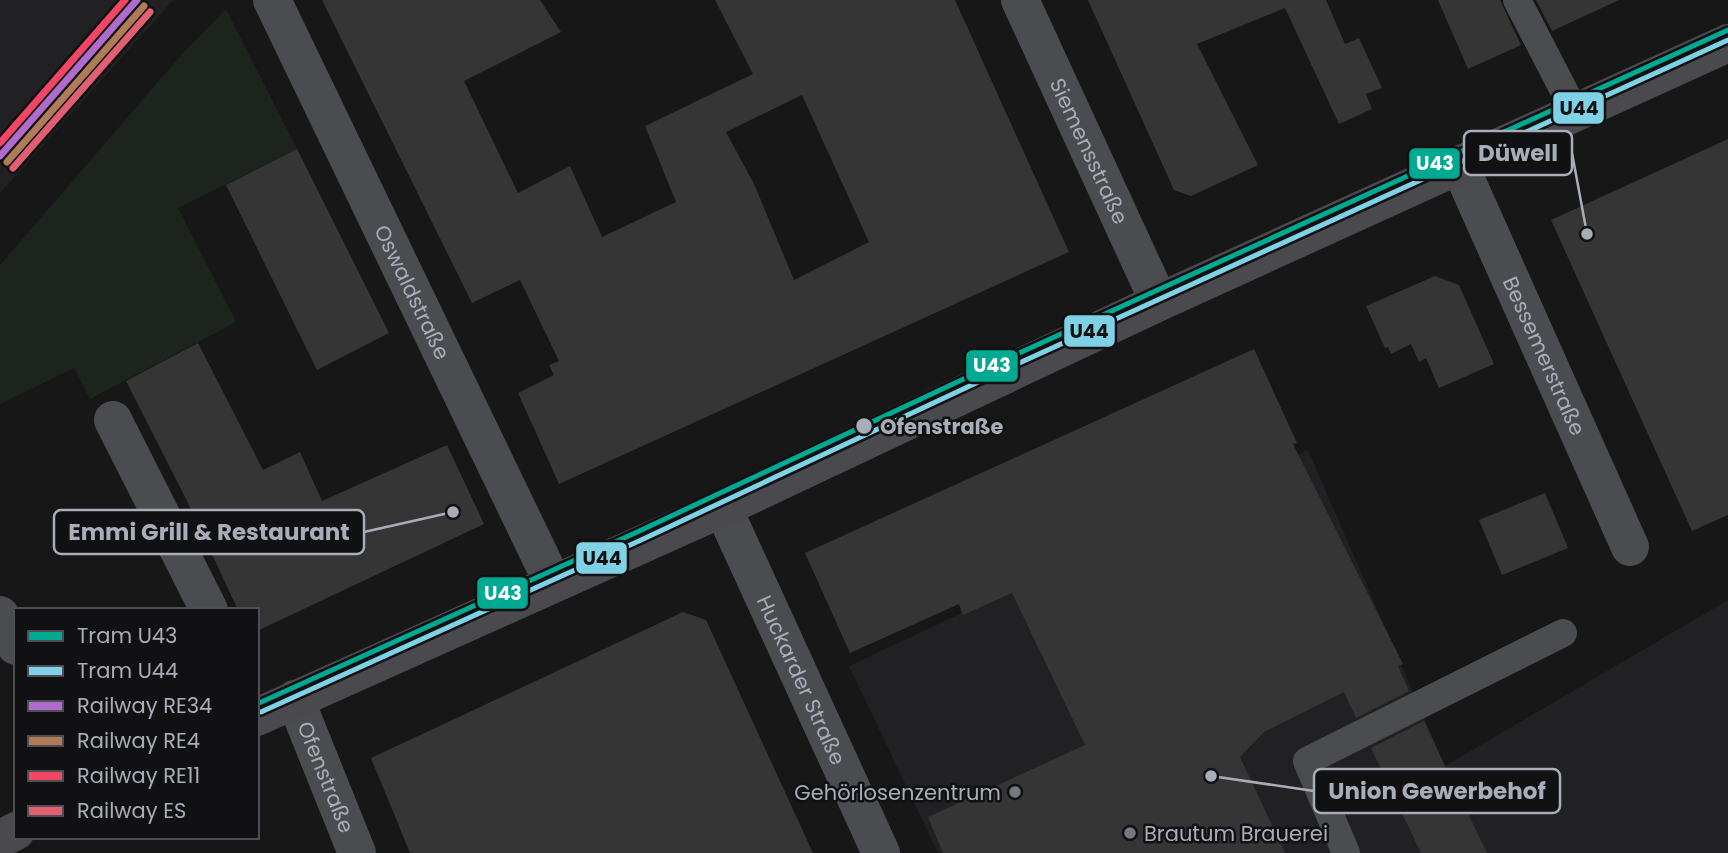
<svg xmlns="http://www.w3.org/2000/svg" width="1728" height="853" viewBox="0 0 1728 853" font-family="Poppins,sans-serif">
	<rect width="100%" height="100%" fill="#171717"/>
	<!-- built -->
	<g fill="#212123">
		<path d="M0,0H173L0,193Z"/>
		<path d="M1308,450L1445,766L1728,600V853H938L849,666Z"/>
	</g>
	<!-- green -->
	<path fill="#1d241e" d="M226,9L297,149L178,208L236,322L90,399L74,368L0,404V265L183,53Z"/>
	<!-- building -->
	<g fill="#353536" fill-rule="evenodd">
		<path d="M322,0H540L561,32L464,81L518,193L570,166L602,237L676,202L645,126L753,74L715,0H955L1069,252L559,484L518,393L554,375L549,365L559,361L520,280L472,303ZM802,95L869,242L794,280L754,184L726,132Z"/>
		<path d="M1088,0H1326L1345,44L1359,38L1382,88L1366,94L1372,109L1339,124L1285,8L1197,44L1258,165L1191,196L1174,190Z"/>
		<path d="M1438,0H1500L1521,45L1468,69Z"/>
		<path d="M1536,0H1619L1552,31Z"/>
		<path d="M1728,139V515L1692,531L1551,220Z"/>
		<path d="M297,149L389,333L317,370L226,185Z"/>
		<path d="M1435,276L1459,285L1494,364L1439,388L1426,358L1419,362L1411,344L1391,354L1388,347L1385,348L1366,306Z"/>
		<path d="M198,343L263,470L300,452L322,501L447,445L484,524L257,631V610H238L187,501L126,381Z"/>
		<path d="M1254,349L1297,443L1293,444L1403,664L1398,666L1409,691L1356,718L1344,692L1264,732L1240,757L1285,853H943L928,817L1085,745L1012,593L963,615L959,604L850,653L805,553Z"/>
		<path d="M1545,493L1568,548L1502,575L1479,520Z"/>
		<path d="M683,612L706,620L813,853H410L371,758Z"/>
		<path d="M1424,721L1445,766L1487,853H1421L1371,748Z"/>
	</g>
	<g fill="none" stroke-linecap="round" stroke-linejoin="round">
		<!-- service -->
		<g stroke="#4b4c50" stroke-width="28">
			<path d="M1517,0L1575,112"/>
			<path d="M1346,853L1307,761L1563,633"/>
		</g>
		<!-- minor -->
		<g stroke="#4b4c50" stroke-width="38">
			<path id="s1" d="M272,0L553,583"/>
			<path id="s2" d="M1020,0L1159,302"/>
			<path id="s3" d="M1459,164L1630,547"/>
			<path d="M113,420L209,610"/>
			<path id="s4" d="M723,508L881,853"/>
			<path d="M0,615L16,646"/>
			<path id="s5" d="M295,699L357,853"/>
		</g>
		<!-- secondary -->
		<g stroke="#4a4a4e" stroke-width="38">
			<path d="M257,717L723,508L1159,302L1728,43"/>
			<path d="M0,839L16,831"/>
		</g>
		<!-- rail-1 casing -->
		<g stroke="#111113" stroke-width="12">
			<path id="rail-1" d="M0,156L137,0"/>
		</g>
		<!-- rail-2 casing -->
		<g stroke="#111113" stroke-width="12">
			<path id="rail-2" d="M7,162L144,6"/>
		</g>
		<!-- rail-3 casing -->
		<g stroke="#111113" stroke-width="12">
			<path id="rail-3" d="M0,143L125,0"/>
		</g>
		<!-- rail-4 casing -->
		<g stroke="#111113" stroke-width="12">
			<path id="rail-4" d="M13,168L150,12"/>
		</g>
		<!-- rail-1 -->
		<use href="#rail-1" stroke="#b06ccc" stroke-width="7"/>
		<!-- rail-2 -->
		<use href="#rail-2" stroke="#b07c57" stroke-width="7"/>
		<!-- rail-3 -->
		<use href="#rail-3" stroke="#f34667" stroke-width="7"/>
		<!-- rail-4 -->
		<use href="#rail-4" stroke="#e15f71" stroke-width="7"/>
		<!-- tram-1 casing -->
		<g stroke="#111113" stroke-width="10">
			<path id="tram-1" d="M257,704L635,533L1002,361L1728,30"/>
		</g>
		<!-- tram-2 casing -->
		<g stroke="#111113" stroke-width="10">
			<path id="tram-2" d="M261,712L639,541L1006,369L1728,40"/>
		</g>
		<!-- tram-1 -->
		<use href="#tram-1" stroke="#00a991" stroke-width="5"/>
		<!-- tram-2 -->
		<use href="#tram-2" stroke="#7fd2e6" stroke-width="5"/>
	</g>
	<!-- markers -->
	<circle fill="#a8adb8" stroke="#111113" stroke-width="2.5" cx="864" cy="426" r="9"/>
	<g fill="#757880" stroke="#111113" stroke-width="2.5">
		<circle cx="1015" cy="792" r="7"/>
		<circle cx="1130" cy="833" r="7"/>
	</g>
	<g text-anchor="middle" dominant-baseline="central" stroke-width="5" stroke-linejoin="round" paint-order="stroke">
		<!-- street labels -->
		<g font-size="21" fill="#a8adb8" stroke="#111113">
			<text stroke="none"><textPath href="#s2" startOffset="166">Siemensstraße</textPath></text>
			<text stroke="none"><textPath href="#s1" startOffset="324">Oswaldstraße</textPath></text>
			<text stroke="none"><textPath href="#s3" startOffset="210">Bessemerstraße</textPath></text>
			<text stroke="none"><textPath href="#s4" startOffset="189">Huckarder Straße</textPath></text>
			<text stroke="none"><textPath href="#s5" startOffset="84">Ofenstraße</textPath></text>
		</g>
		<!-- stop labels -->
		<g font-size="21" font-weight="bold" fill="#a8adb8" stroke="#111113" text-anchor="start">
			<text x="880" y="426">Ofenstraße</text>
		</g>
		<!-- poi labels -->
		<g font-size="21" fill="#a8adb8" stroke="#111113" text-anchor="end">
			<text x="1001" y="792">Gehörlosenzentrum</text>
			<text x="1144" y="833" text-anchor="start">Brautum Brauerei</text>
		</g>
	</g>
	<!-- callouts -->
	<path fill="none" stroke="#a8adb8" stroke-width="2.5" d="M1587 234L1572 153M453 512L364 532M1211 776L1314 791"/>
	<g fill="#a8adb8" stroke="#111113" stroke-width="2.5">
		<circle cx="1587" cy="234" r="7"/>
		<circle cx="453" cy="512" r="7"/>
		<circle cx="1211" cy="776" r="7"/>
	</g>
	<g fill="#111113" stroke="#a8adb8" stroke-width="2.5">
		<rect x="1464" y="131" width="108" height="44" rx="7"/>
		<rect x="54" y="510" width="310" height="44" rx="7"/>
		<rect x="1314" y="769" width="246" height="44" rx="7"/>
	</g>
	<g font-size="23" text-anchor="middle" font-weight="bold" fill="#a8adb8">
		<text x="1518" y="161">Düwell</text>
		<text x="209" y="540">Emmi Grill &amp; Restaurant</text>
		<text x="1437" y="799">Union Gewerbehof</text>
	</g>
	<g stroke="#111113" stroke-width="2.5">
		<rect x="1552" y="91" width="53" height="34" rx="7" fill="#7fd2e6"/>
		<rect x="1408" y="147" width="53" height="33" rx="7" fill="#00a991"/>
		<rect x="1063" y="314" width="53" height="34" rx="7" fill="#7fd2e6"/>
		<rect x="965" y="349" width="54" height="34" rx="7" fill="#00a991"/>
		<rect x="575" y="541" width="53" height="34" rx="7" fill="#7fd2e6"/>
		<rect x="476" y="576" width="53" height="34" rx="7" fill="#00a991"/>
	</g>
	<g font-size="19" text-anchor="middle" font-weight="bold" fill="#fff">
		<text x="1435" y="170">U43</text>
		<text x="992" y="372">U43</text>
		<text x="503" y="600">U43</text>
	</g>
	<g font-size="19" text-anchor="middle" font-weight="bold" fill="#111">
		<text x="1579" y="115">U44</text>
		<text x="1089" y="338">U44</text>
		<text x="602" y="565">U44</text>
	</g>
	<!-- legend -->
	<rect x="14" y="608" width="245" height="231" fill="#111113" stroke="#4d4f55" stroke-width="2"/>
	<rect x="28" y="631" width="35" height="10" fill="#00a991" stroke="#4d4f55" stroke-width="2"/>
	<text x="77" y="643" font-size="21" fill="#a8adb8">Tram U43</text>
	<rect x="28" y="666" width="35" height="10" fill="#7fd2e6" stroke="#4d4f55" stroke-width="2"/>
	<text x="77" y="678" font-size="21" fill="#a8adb8">Tram U44</text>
	<rect x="28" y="701" width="35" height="10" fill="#b06ccc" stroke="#4d4f55" stroke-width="2"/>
	<text x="77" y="713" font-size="21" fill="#a8adb8">Railway RE34</text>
	<rect x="28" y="736" width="35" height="10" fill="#b07c57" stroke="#4d4f55" stroke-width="2"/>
	<text x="77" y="748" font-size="21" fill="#a8adb8">Railway RE4</text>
	<rect x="28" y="771" width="35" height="10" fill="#f34667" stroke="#4d4f55" stroke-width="2"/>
	<text x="77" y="783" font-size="21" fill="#a8adb8">Railway RE11</text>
	<rect x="28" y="806" width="35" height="10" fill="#e15f71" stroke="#4d4f55" stroke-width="2"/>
	<text x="77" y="818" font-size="21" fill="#a8adb8">Railway ES</text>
</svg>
